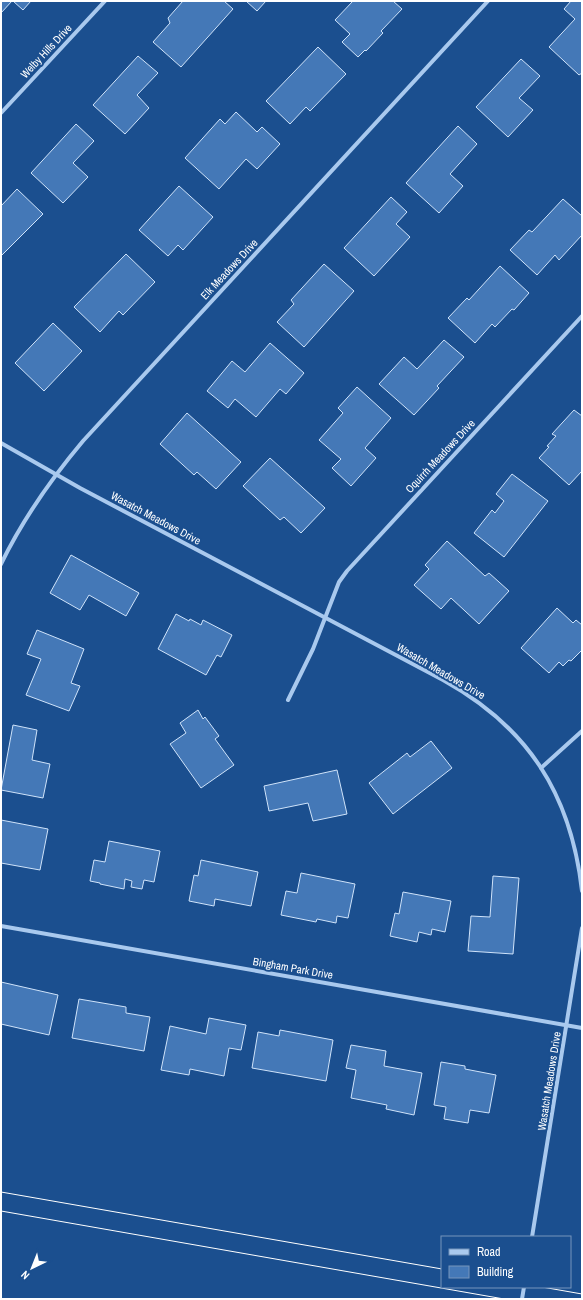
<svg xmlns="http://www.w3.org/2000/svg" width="583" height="1300" viewBox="0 0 583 1300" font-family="'Archivo Narrow',sans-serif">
	<rect width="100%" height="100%" fill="#1b4f8f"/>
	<!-- building -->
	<g fill="#4478b7" stroke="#cfe3fa">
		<path d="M1,1H12L1,13Z"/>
		<path d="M13,1H31L23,10Z"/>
		<path d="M183,1H224L233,9L181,67L153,42L170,23L168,18Z"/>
		<path d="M246,1H266L257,11Z"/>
		<path d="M353,1H393L402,9L381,31L383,33L366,51L365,50L358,57L342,42L350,34L335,20Z"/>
		<path d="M571,1H582V73L579,75L549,47L575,19L564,9Z"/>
		<path d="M318,47L346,74L310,111L306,107L290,124L266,101Z"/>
		<path d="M138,56L158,73L137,95L149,108L125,134L93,105Z"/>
		<path d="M521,59L540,76L519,98L533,110L508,137L476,107Z"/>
		<path d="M236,112L257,132L262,127L280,144L257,169L246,159L219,189L185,158L220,119L225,124Z"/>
		<path d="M76,124L94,141L73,163L88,177L63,203L31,173Z"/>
		<path d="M458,126L477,144L450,174L463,186L439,213L406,183Z"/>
		<path d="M179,186L213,217L183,250L178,245L168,256L139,230Z"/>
		<path d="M17,189L43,214L1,256V206Z"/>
		<path d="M391,197L407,212L396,224L410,237L374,276L344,248Z"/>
		<path d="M563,199L582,216V235L559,260L555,255L537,275L510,250L529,230L532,232Z"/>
		<path d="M126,254L155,282L123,315L119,311L100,332L74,307Z"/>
		<path d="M324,264L354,291L304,347L277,322L294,304L291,300Z"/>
		<path d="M500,266L529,293L514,310L512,309L495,327L492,324L475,343L448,318L467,298L469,300Z"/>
		<path d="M53,323L82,351L44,391L15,363Z"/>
		<path d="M444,340L464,357L437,386L439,388L414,415L379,384L404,357L417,369Z"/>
		<path d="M270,343L304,373L286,394L280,389L256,417L235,399L228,408L207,391L232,361L245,372Z"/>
		<path d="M357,387L391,418L365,448L376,458L351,486L332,468L341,459L319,440L343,413L338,408Z"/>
		<path d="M574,410L582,416V471L569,485L539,458L549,447L547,446L556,436L552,434Z"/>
		<path d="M187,413L241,462L216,489L197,472L194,475L160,444Z"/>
		<path d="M270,458L325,508L301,533L284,517L280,520L243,486Z"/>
		<path d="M512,474L548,501L504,557L474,533L492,510L495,513L504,501L496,494Z"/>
		<path d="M447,541L485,576L489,573L509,591L479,624L451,598L441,609L414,585L429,569L425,565Z"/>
		<path d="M71,555L139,593L126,616L89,595L80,610L50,593Z"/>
		<path d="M557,608L573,623L576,620L582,625V650L571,661L569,660L563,666L559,662L549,673L521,648Z"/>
		<path d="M176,614L189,621L190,619L201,625L203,620L232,635L221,657L217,655L206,675L158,649Z"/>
		<path d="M37,630L84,649L71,683L80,686L69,711L26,695L41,659L27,654Z"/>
		<path d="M198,710L203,719L205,717L219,736L215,739L234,765L201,788L170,744L186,733L180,723Z"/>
		<path d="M13,725L37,730L32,760L50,764L43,798L1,790Z"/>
		<path d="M431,741L452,768L393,814L369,783L407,753L410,757Z"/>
		<path d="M337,770L347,814L313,821L308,803L269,811L264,786Z"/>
		<path d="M1,820L48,829L40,870L1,863Z"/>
		<path d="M109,841L160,851L154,882L144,880L142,889L131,887L132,881L125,879L124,889L100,884V883L90,881L94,860L105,862Z"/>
		<path d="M201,860L258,872L251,906L215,899L214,906L189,901L194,875L198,876Z"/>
		<path d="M301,873L355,884L348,918L337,916L336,923L317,919L316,922L281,915L286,891L297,893Z"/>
		<path d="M493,876L519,878L513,954L468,951L471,916L490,917Z"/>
		<path d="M403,892L451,901L445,932L432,929L431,935L419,932L417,942L390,936L395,913L399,914Z"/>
		<path d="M1,982L58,995L49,1035L1,1024Z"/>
		<path d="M79,999L126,1007V1013L150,1017L144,1051L72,1038Z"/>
		<path d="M209,1018L246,1025L241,1050L229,1048L224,1076L190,1069L189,1075L161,1070L170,1026L206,1034Z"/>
		<path d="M280,1030L333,1040L326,1081L252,1068L258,1032L279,1036Z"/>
		<path d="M351,1045L386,1051L384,1066L422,1073L414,1115L386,1109L387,1105L351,1098L356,1070L346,1068Z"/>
		<path d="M441,1062L465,1066V1069L496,1075L489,1113L470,1110L468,1123L444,1119L446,1107L434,1105Z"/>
	</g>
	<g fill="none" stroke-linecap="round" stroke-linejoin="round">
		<!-- street -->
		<g stroke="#a9c9ee" stroke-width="4">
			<path d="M1,113L105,1"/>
			<path d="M1,443L80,488L443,680C528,727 571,794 582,891"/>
			<path d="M1,564C23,519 51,479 83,441L488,1"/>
			<path d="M288,700L313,649L339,582L347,571L582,316"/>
			<path d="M541,768L582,731"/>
			<path d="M1,926L582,1028"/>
			<path d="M532,1237L582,928"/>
			<path d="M522,1299L524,1287"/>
		</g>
		<!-- tram -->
		<g stroke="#fff" stroke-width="1">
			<path d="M1,1192L442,1269"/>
			<path d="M1,1211L504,1299"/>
			<path d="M542,1287L582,1294"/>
		</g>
	</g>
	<g text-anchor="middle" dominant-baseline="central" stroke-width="4" stroke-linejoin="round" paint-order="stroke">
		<!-- street labels -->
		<g font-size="11" fill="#fff" stroke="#1b4f8f">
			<text transform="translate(46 51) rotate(-47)">Welby Hills Drive</text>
			<text transform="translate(229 269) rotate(-47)">Elk Meadows Drive</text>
			<text transform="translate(440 456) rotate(-47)">Oquirrh Meadows Drive</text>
			<text transform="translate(156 518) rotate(28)">Wasatch Meadows Drive</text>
			<text transform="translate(441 671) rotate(30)">Wasatch Meadows Drive</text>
			<text transform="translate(293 968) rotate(10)">Bingham Park Drive</text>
			<text transform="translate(549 1081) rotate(-81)">Wasatch Meadows Drive</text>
		</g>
	</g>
	<!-- border -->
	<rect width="583" height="1300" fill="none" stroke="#ffffff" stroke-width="4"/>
	<!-- legend -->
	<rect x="441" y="1236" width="130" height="52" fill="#1b4f8f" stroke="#7695bc"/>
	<rect x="449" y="1249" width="20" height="6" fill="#a9c9ee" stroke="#7695bc"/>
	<text x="477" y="1256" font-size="12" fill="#ffffff">Road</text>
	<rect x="449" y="1266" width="20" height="12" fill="#4478b7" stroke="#7695bc"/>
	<text x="477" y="1276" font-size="12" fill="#ffffff">Building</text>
	<!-- north arrow -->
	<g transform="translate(32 1268) rotate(223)" stroke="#1b4f8f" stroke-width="3" paint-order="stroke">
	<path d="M0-3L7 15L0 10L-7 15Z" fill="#ffffff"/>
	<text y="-6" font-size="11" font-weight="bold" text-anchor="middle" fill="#ffffff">N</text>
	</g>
</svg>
